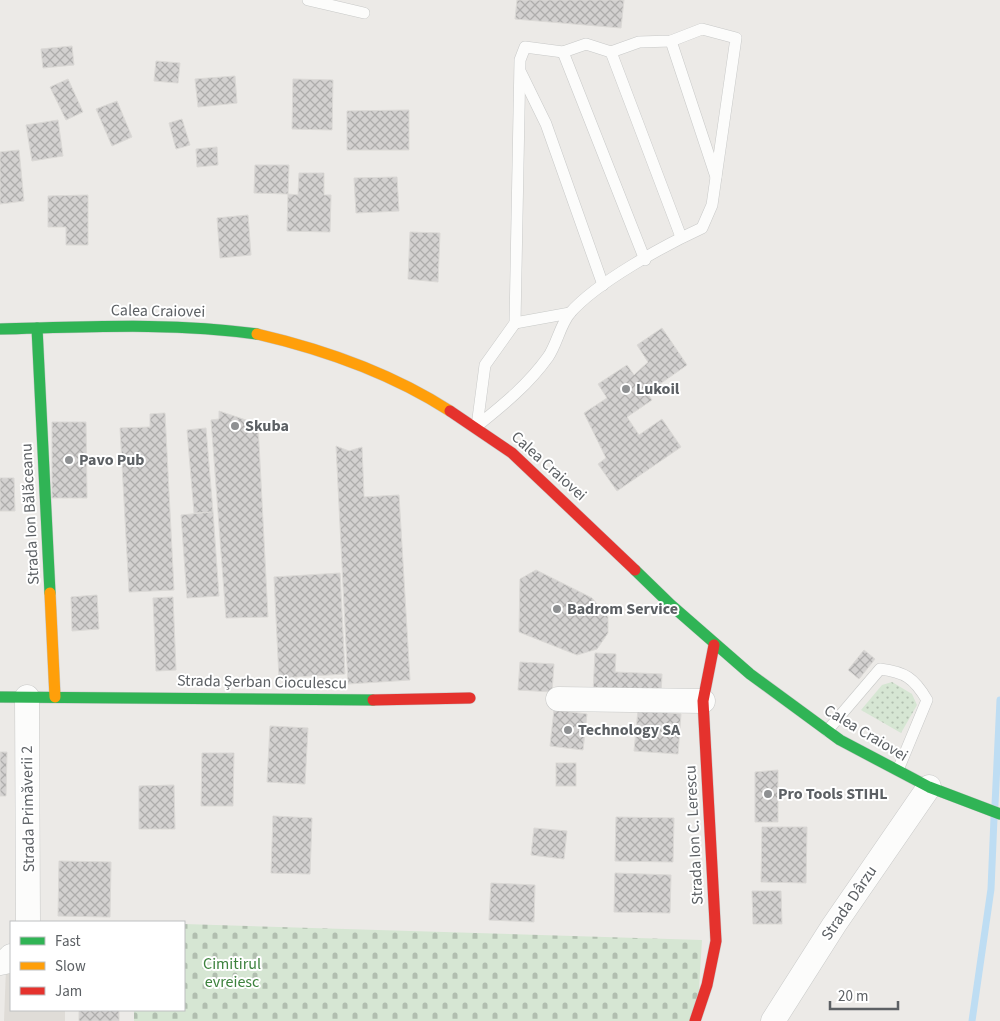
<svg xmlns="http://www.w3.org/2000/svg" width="1000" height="1021" viewBox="0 0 1000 1021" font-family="'Source Sans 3',sans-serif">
	<defs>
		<pattern id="grass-dots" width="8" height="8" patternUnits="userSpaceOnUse" patternTransform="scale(1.25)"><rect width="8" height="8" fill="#d6e6d3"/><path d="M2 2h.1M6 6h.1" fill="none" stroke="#b1beaf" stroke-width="1.8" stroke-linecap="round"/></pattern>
		<pattern id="cemetery-stones" width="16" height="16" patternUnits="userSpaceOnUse" patternTransform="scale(1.25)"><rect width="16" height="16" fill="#d6e6d3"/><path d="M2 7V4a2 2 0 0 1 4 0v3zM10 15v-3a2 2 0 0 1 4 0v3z" fill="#b1beaf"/></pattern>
		<pattern id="building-cross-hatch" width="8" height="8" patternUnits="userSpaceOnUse" patternTransform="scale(1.25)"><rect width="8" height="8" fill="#d3d1d0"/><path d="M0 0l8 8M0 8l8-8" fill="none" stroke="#aeadac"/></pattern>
	</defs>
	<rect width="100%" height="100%" fill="#eceae7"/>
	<!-- education -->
	<path fill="#dfdcd7" d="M6,968H11V1010H65V1021H4Z"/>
	<!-- grass -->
	<path fill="url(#grass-dots)" d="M892,682L912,694L917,705L901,733L861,710L882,685Z"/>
	<!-- cemetery -->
	<path fill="url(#cemetery-stones)" d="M184,924L702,940L697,1021H134V1010H184Z"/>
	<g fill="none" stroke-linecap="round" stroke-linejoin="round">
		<!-- stream -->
		<g stroke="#beddf3" stroke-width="7">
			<path d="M995,805L1000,700"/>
			<path d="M972,1021L991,889L994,818"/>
		</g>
	</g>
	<!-- building -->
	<g fill="url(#building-cross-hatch)" stroke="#dbd9d6">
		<path d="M517,0H624L621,28L515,19Z"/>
		<path d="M72,46L74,65L43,68L41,49Z"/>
		<path d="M156,61L180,63L178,83L154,81Z"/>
		<path d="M235,76L237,103L198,107L195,79Z"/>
		<path d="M68,79L83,112L66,120L50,87Z"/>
		<path d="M293,79L333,80L332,130L292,129Z"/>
		<path d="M117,101L132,137L112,146L96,109Z"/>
		<path d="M409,110V150H347V111Z"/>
		<path d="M182,119L190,145L176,149L169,123Z"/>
		<path d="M58,120L63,156L32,161L26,125Z"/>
		<path d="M217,147L218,165L197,167L196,149Z"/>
		<path d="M19,150L24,201L0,204V152Z"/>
		<path d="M255,165H289L288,194L254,193Z"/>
		<path d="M299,173H324V195H331L330,232L287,231L288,194L298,195Z"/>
		<path d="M397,177L399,211L356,213L354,178Z"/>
		<path d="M88,195V245H66V227H48V196Z"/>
		<path d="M248,215L251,255L220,258L217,218Z"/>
		<path d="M410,232L440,233L438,282L408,279Z"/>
		<path d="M662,328L687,365L647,393L652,400L627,417L639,435L662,419L681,447L617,491L598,464L606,458L584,413L607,398L598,384L627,365L634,375L648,362L637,345Z"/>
		<path d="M219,411L258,424L268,617L226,618L211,420L219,419Z"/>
		<path d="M165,413L174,590L129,592L120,428L150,427V414Z"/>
		<path d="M52,422H86L87,498H52Z"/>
		<path d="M206,428L213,512L194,513L187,430Z"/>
		<path d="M336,446L349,451L362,447L364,497L399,495L410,680L348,684Z"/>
		<path d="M0,478H14L15,511H0Z"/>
		<path d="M213,512L219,596L187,598L181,515Z"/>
		<path d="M536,570L592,598L608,617V633L597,649L577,655L519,632L520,579Z"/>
		<path d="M340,573L345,674L279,678L274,577Z"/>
		<path d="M97,595L99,629L72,631L71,597Z"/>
		<path d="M173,597L176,670L156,671L153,598Z"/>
		<path d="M864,650L875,659L859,679L848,670Z"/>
		<path d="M595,653L616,654L615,672L662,674L661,695L593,693Z"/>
		<path d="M520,662L554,664L552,692L518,690Z"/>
		<path d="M554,710L587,714L583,750L550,746Z"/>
		<path d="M638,710L681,714L678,754L634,751Z"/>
		<path d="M270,726L308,728L305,784L267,782Z"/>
		<path d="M0,752H7L6,796H0Z"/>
		<path d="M202,753H234L233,806H201Z"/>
		<rect x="556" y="763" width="20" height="23"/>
		<path d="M778,770V822H755V772Z"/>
		<path d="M174,785L175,829H139V786Z"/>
		<path d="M273,816L312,818L310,874L271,873Z"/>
		<path d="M616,817L674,818L673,862L615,861Z"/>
		<path d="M762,827H807L806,883L761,882Z"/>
		<path d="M534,828L567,831L564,859L531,855Z"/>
		<path d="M59,861L111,862L110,917L58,916Z"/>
		<path d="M615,873L671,875L670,913L614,912Z"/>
		<path d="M491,883L535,885L534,922L489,920Z"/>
		<path d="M752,891H781L782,924H753Z"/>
		<rect x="79" y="1010" width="40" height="11"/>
	</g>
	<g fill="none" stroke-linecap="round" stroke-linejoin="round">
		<!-- lane casing -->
		<g stroke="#c8c9c8" stroke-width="12">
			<g id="lane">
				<path d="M308,0L364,13"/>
				<path d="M702,29L736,38L712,205L702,228C665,245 597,282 570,313C560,325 557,344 548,357C528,385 503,405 477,426L485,365L515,323L520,60L525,47L563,52L586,44L611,52L639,42L671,41Z"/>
				<path d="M671,41L716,177"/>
				<path d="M563,52L645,260"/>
				<path d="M611,52L681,237"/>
				<path d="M521,73L546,124L603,285"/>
				<path d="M515,323L570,313"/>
				<path d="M827,731L880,669C905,672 914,678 927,700L898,770"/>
			</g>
		</g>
		<!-- street casing -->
		<g stroke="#c8c9c8" stroke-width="25">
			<g id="street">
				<path d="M27,697L28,922"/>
				<path d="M558,699L703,701"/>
				<path d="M0,963L5,962L11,956"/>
				<path d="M773,1021L834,925L929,787"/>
			</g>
		</g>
		<!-- fast casing -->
		<g stroke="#c7c7c7" stroke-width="12">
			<g id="fast">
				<path d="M37,328L50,593"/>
				<path d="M0,329C86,327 172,322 257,334"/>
				<path d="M635,570L671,605L750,674L840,740L929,787L1000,814"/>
				<path d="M0,697L373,700"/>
			</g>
		</g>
		<!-- slow casing -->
		<g stroke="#c7c7c7" stroke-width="12">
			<g id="slow">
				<path d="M257,334C326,350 391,373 450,411"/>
				<path d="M50,593L55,697"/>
			</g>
		</g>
		<!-- jam casing -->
		<g stroke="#c7c7c7" stroke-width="12">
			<g id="jam">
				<path d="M450,411L512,453L635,570"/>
				<path d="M373,700L470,698"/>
				<path d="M695,1021L707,985L716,941L703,701L714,645"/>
			</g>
		</g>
		<!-- lane -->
		<use href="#lane" stroke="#fcfcfb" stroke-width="11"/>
		<!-- street -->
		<use href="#street" stroke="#fcfcfb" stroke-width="24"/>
		<!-- fast -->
		<use href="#fast" stroke="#30b455" stroke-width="11"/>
		<!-- slow -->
		<use href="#slow" stroke="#ff9f0a" stroke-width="11"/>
		<!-- jam -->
		<use href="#jam" stroke="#e5322d" stroke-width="11"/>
	</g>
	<!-- markers -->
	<g fill="#8e9092" stroke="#fff" stroke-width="2">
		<circle cx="626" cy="389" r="5"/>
		<circle cx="235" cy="426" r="5"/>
		<circle cx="69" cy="460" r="5"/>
		<circle cx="557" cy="609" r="5"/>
		<circle cx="568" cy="730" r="5"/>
		<circle cx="768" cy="794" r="5"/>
	</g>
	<g text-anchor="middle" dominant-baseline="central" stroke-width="4" stroke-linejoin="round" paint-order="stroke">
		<!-- street labels -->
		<g font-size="16" fill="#5c6064" stroke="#fff">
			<text transform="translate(158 311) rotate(1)">Calea Craiovei</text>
			<text transform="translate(549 466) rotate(42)">Calea Craiovei</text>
			<text transform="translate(30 514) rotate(-93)">Strada Ion Bălăceanu</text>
			<text transform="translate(262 682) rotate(1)">Strada Șerban Cioculescu</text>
			<text transform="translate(866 733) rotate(31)">Calea Craiovei</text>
			<text transform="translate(28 809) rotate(-91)">Strada Primăverii 2</text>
			<text transform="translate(694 835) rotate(-93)">Strada Ion C. Lerescu</text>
			<text transform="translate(849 903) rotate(-56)">Strada Dârzu</text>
		</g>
		<!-- poi labels -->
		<g font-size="16" font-weight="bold" fill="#5c6064" stroke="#fff" text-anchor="start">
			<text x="636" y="389">Lukoil</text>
			<text x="245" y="426">Skuba</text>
			<text x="79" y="460">Pavo Pub</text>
			<text x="567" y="609">Badrom Service</text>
			<text x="578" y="730">Technology SA</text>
			<text x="778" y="794">Pro Tools STIHL</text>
		</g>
		<!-- park labels -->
		<g font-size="16" fill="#3d823e" stroke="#fff">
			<text x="232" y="964">Cimitirul<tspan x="232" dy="18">evreiesc</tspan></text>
		</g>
	</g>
	<!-- legend -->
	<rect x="10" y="921" width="175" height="90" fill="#ffffff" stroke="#bebfc1"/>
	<rect x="20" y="937" width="25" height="8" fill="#30b455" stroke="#bebfc1"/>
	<text x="55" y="946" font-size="15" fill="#5c6064">Fast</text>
	<rect x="20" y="962" width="25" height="8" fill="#ff9f0a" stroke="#bebfc1"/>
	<text x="55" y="971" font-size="15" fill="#5c6064">Slow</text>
	<rect x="20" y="987" width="25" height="8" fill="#e5322d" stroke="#bebfc1"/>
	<text x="55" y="996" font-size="15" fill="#5c6064">Jam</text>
	<!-- scale -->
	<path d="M830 1001v8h68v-8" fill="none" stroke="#5c6064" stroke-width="2.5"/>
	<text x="838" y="1001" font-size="15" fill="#5c6064" stroke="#ffffff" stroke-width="4" paint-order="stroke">20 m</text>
</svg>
